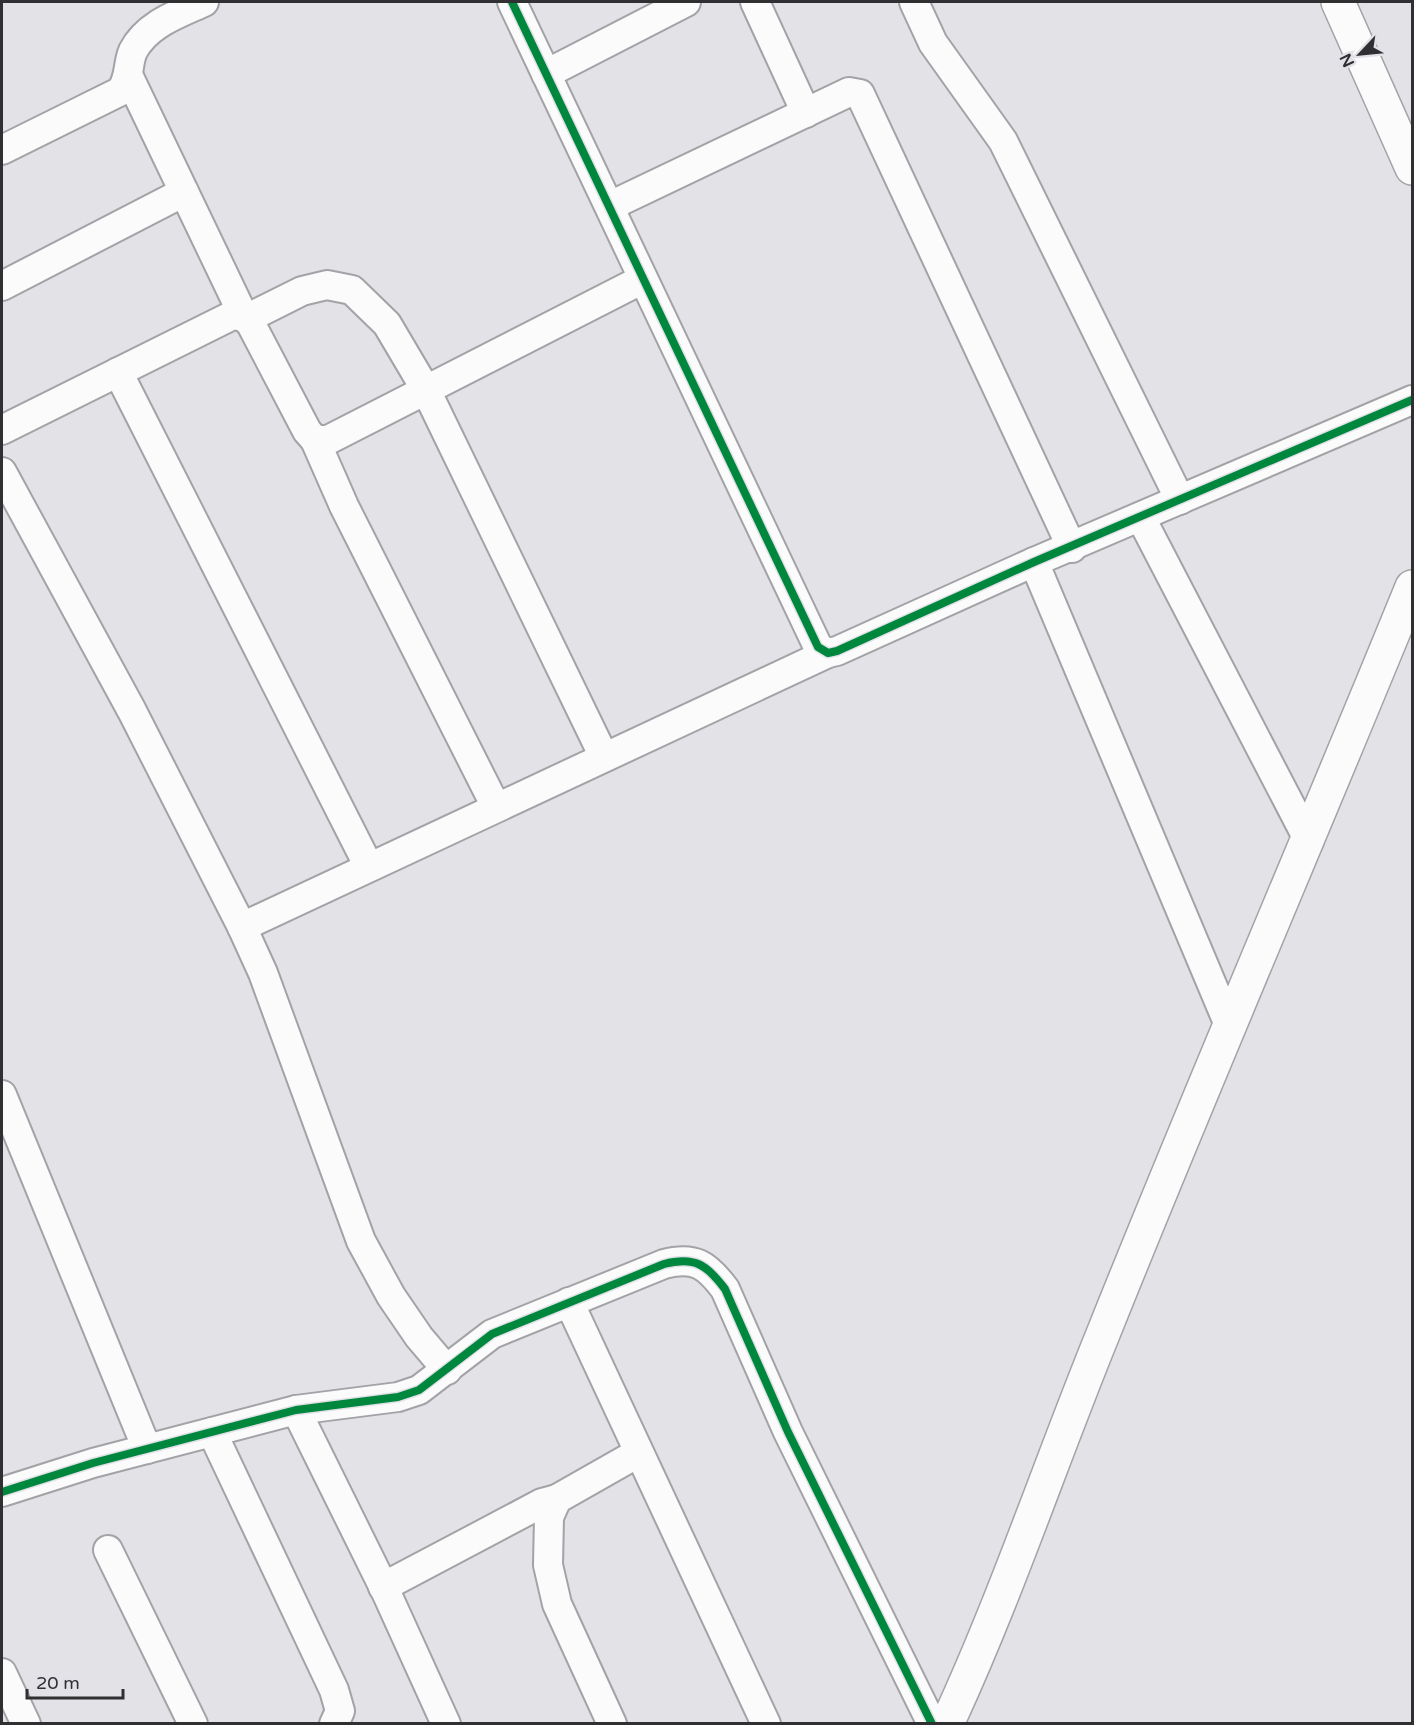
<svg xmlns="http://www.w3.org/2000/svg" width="1414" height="1725" viewBox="0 0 1414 1725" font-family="'Varela Round',sans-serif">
	<rect width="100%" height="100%" fill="#e2e2e7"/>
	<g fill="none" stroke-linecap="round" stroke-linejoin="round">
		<!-- street casing -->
		<g stroke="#a3a2a6" stroke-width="32">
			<g id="street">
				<path d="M512,2L818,647L828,653L837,651L1034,562L1412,400"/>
				<path d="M755,2L806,113"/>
				<path d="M914,2L933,43L1003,141L1180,500"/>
				<path d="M546,74L686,2"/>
				<path d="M129,77L243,315"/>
				<path d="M2,150L121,91C131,75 127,65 133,51C147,24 178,14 204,2"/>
				<path d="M610,206L849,92L860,94L1072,548"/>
				<path d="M2,286L184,192"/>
				<path d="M246,319L302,291L327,285L352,290L387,324L426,390L604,757"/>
				<path d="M118,372L369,867"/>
				<path d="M2,430L231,316L243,315L251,324L307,431L315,440H328L643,279"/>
				<path d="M315,440L344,506L496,807"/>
				<path d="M2,472L132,711L242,927L263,973L361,1241L391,1296L419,1337L447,1370"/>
				<path d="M1141,518L1309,841"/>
				<path d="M1034,562L1229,1025"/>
				<path d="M242,927L828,653"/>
				<path d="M2,1095L147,1449"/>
				<path d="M569,1302L766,1724"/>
				<path d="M296,1410L386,1592L446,1724"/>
				<path d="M212,1432L334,1690L340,1711L334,1724"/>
				<path d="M2,1492L93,1463L296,1410L398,1397L419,1390L492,1334L664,1264C695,1256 707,1265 725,1289L788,1432L932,1724"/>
				<path d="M108,1550L193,1724"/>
				<path d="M383,1587L542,1503L557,1499"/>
				<path d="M2,1673L26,1724"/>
				<path d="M612,1724L557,1604L548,1565L549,1517L557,1499L638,1453"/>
			</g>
		</g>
		<!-- secondary casing -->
		<g stroke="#a3a2a6" stroke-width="36">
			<g id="secondary">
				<path d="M1338,2L1412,168"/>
				<path d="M947,1724C1006,1597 1050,1464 1103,1334C1203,1084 1310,837 1412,587"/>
			</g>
		</g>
		<!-- street -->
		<use href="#street" stroke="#fbfbfb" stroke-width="28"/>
		<!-- secondary -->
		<use href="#secondary" stroke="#fbfbfb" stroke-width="33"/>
		<!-- cycleway casing -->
		<g stroke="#e1e1e8" stroke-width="11">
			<g id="cycleway">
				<path d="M512,2L818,647L828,653L837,651L1034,562L1412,400"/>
				<path d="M2,1492L93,1463L296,1410L398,1397L419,1390L492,1334L664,1264C695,1256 707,1265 725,1289L788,1432L932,1724"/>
			</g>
		</g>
		<!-- cycleway -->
		<use href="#cycleway" stroke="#00873e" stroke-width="8"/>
	</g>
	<!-- border -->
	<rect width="1414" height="1725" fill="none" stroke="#303032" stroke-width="6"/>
	<!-- north arrow -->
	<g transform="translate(1360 54) rotate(244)" stroke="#e1e1e8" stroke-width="4.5" paint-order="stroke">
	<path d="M0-4.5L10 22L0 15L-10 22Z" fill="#303032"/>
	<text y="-9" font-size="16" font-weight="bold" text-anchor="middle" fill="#303032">N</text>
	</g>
	<!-- scale -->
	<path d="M27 1689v9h96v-9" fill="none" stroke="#303032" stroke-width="3"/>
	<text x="36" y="1689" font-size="18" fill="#303032" stroke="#e1e1e8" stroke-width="4.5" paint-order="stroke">20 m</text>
</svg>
